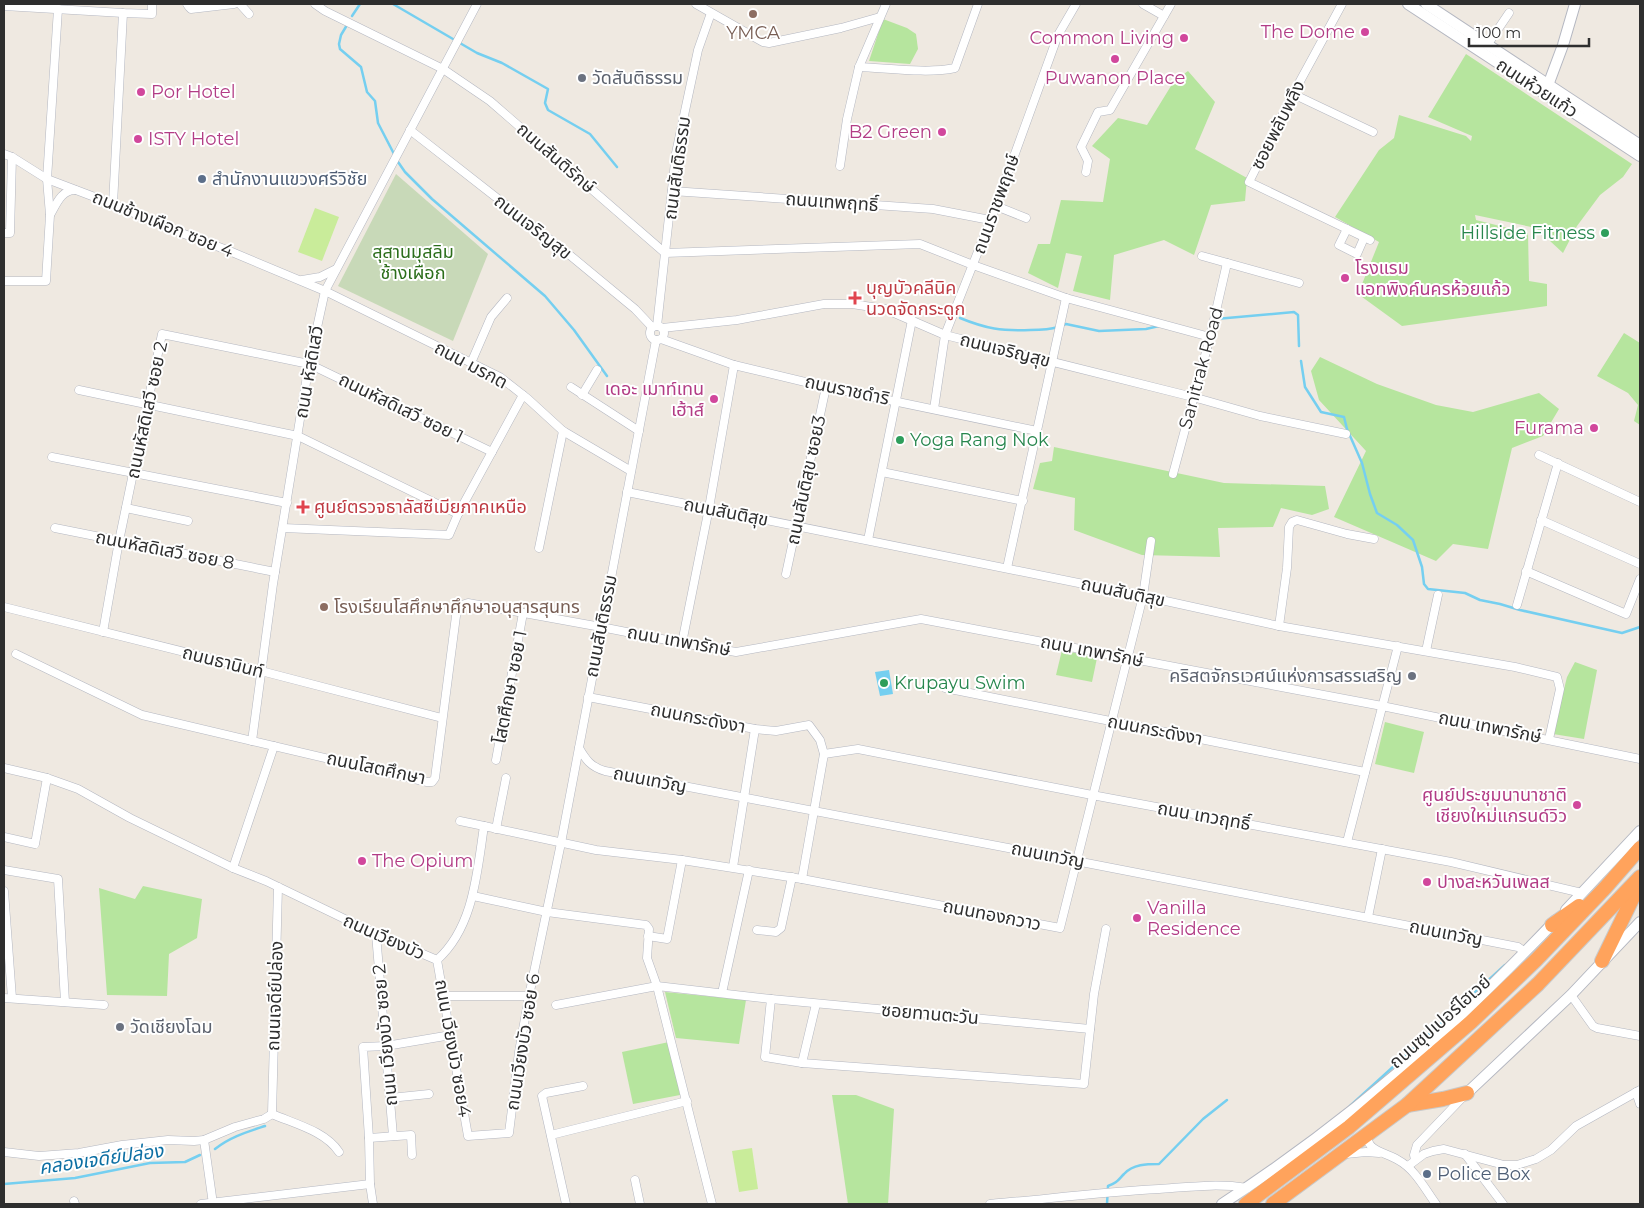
<svg xmlns="http://www.w3.org/2000/svg" width="1644" height="1208" viewBox="0 0 1644 1208" font-family="Montserrat,'Noto Sans Thai',sans-serif">
	<rect width="100%" height="100%" fill="#efe9e1"/>
	<!-- green -->
	<g fill="#b6e59e">
		<path d="M883,19L907,28L916,34L918,49L910,64L869,61Z"/>
		<path d="M1466,54L1632,164L1623,177L1600,195L1577,226L1563,253L1536,228L1475,215L1476,220L1528,233L1529,281L1547,284V306L1402,326L1358,294L1379,242L1335,217L1379,150L1394,138L1399,115L1466,136L1471,141L1472,136L1428,117Z"/>
		<path d="M1188,71L1215,102L1195,149L1247,178L1245,201L1211,205L1194,255L1164,240L1114,255L1110,300L1073,291L1082,256L1066,253L1058,288L1028,273L1038,244H1050L1061,200L1103,202L1110,159L1092,146L1118,118L1147,125L1174,81Z"/>
		<path d="M1624,333L1640,343V425L1634,421L1638,405L1628,393L1597,376Z"/>
		<path d="M1320,357L1377,384L1436,405L1473,412L1539,393L1559,409L1543,436L1512,448L1488,549L1453,544L1436,561L1334,517L1366,451L1319,400L1311,371Z"/>
		<path d="M1054,447L1224,483L1325,486L1329,509L1312,515L1281,508L1273,527L1218,528L1220,557L1142,555L1074,530L1075,498L1033,489L1040,463L1052,461Z"/>
		<path d="M1062,650L1097,658L1092,682L1056,675Z"/>
		<path d="M1575,662L1597,670L1584,739L1553,734L1567,677Z"/>
		<path d="M1385,722L1424,732L1414,773L1375,764Z"/>
		<path d="M143,886L202,899L197,938L169,954L167,996L107,995L99,888L135,899Z"/>
		<path d="M665,992L746,1000L739,1044L676,1038Z"/>
		<path d="M669,1042L680,1095L633,1104L622,1052Z"/>
		<path d="M832,1095H856L894,1109L888,1204H848Z"/>
	</g>
	<!-- cemetery -->
	<path fill="#c8d9b8" d="M396,174L488,254L453,341L338,286Z"/>
	<!-- pitch -->
	<g fill="#c9ec9a">
		<path d="M315,208L339,217L322,261L298,252Z"/>
		<path d="M752,1148L758,1189L739,1192L732,1151Z"/>
	</g>
	<!-- water -->
	<path fill="#75cff0" d="M889,670L893,694L880,696L875,672Z"/>
	<g fill="none" stroke-linecap="round" stroke-linejoin="round">
		<!-- stream -->
		<g stroke="#75cff0" stroke-width="2.5">
			<path d="M393,4L477,53L502,63L548,89L545,103L548,110L590,134L617,167"/>
			<path d="M352,16L360,4"/>
			<path d="M347,25L341,35L339,44L340,49L361,67L367,92L375,101L378,123L394,154"/>
			<path d="M396,159L405,172L432,199L545,296L574,330L607,376"/>
			<path d="M960,318C987,329 1001,331 1030,330C1040,330 1049,330 1058,327"/>
			<path d="M1216,319L1294,312L1298,315L1299,346"/>
			<path d="M1063,325L1066,324L1099,331L1146,329L1159,326"/>
			<path d="M1301,361L1305,387L1321,412L1344,417L1347,429L1362,463L1370,494L1377,513L1397,525L1413,540L1422,567L1424,584L1428,589L1465,593L1480,600L1500,604L1520,610L1622,633L1640,627"/>
			<path d="M1350,1106L1505,965"/>
			<path d="M215,1149C230,1137 247,1132 265,1126"/>
			<path d="M4,1184L75,1178L150,1163L185,1162L200,1155"/>
			<path d="M1107,1204L1108,1186C1117,1183 1118,1180 1124,1174C1133,1164 1147,1164 1159,1164L1203,1119L1227,1100"/>
		</g>
		<!-- street casing -->
		<g stroke="#b4b7c1" stroke-width="9">
			<g id="street">
				<path d="M187,4L189,7L191,9L234,4"/>
				<path d="M240,4L249,14"/>
				<path d="M315,4L325,11L443,69L490,101L665,253L920,244L973,265L1066,298L1210,337"/>
				<path d="M696,4L763,42L769,43L841,28L880,17"/>
				<path d="M1143,4L1164,16"/>
				<path d="M1342,4L1293,94L1249,182L1370,240"/>
				<path d="M4,6L123,13L152,14V4"/>
				<path d="M1488,44L1509,13"/>
				<path d="M859,67C886,68 929,74 955,68L978,4"/>
				<path d="M1293,94L1373,132"/>
				<path d="M410,130L566,252L635,309L652,327"/>
				<path d="M4,154L12,157L47,179L113,204L176,231L227,250L325,291L500,377L528,399L563,431L631,471"/>
				<path d="M840,166L847,119L859,67L886,4"/>
				<path d="M1086,172L1088,161L1081,147L1098,112L1110,110L1171,4"/>
				<path d="M672,191L933,209L990,220"/>
				<path d="M113,204L123,13"/>
				<path d="M996,206L1026,218"/>
				<path d="M50,215C56,205 61,190 75,190"/>
				<path d="M1347,229L1339,245L1357,254L1364,238"/>
				<path d="M4,233H10L12,157"/>
				<path d="M1202,256L1299,283"/>
				<path d="M302,280L320,277L336,269"/>
				<path d="M4,281H46L50,215L47,179L58,9"/>
				<circle cx="657" cy="333" r="7"/>
				<path d="M657,326L676,153L698,50L711,13"/>
				<path d="M662,328L737,320L824,304H852L885,309L945,335L1193,397L1260,416L1346,434"/>
				<path d="M661,339L734,365L826,387L1037,431"/>
				<path d="M471,363L491,317L507,298"/>
				<path d="M571,387L639,431"/>
				<path d="M79,390L298,436L458,514"/>
				<path d="M582,395L597,370"/>
				<path d="M934,409L945,335L996,206L1058,35L1076,4"/>
				<path d="M1539,455L1640,502"/>
				<path d="M52,457L287,503"/>
				<path d="M882,472L1023,501"/>
				<path d="M1173,474L1210,337L1227,263"/>
				<path d="M627,492L1143,596L1279,626L1515,667L1557,677L1560,689L1549,739"/>
				<path d="M126,508L188,521"/>
				<path d="M1541,520L1640,564"/>
				<path d="M55,528L275,572"/>
				<path d="M283,528L449,535L458,514L523,395"/>
				<path d="M868,540L912,320"/>
				<path d="M539,548L563,431"/>
				<path d="M1007,568L1066,298"/>
				<path d="M1526,571L1626,614L1640,579"/>
				<path d="M786,574L826,387"/>
				<path d="M1517,605L1558,463"/>
				<path d="M4,607L261,671L442,718"/>
				<path d="M1279,626L1287,568L1289,527L1292,522L1297,520L1347,534L1374,539"/>
				<path d="M103,632L119,541L162,334L309,364L492,452"/>
				<path d="M682,643L709,508L734,365"/>
				<path d="M1426,651L1438,595"/>
				<path d="M16,654L142,715L427,782H432L435,778L456,616L459,606L468,603L601,627L682,643L736,652L921,619L1382,706L1640,759"/>
				<path d="M945,688L1365,772"/>
				<path d="M588,697L755,729L776,731L809,725L820,740L824,754L802,879"/>
				<path d="M252,741L273,584L309,364L325,291L477,4"/>
				<path d="M579,748C586,760 591,767 605,771L1076,861L1518,947L1525,952"/>
				<path d="M824,754L858,749L1092,795L1451,862L1582,893"/>
				<path d="M496,760L523,613"/>
				<path d="M4,768L47,778L78,789L130,818L233,868L266,881L376,934L437,960C474,927 477,872 484,826L596,850L682,860L802,879L1060,928L1143,596L1151,541"/>
				<path d="M460,821L484,826"/>
				<path d="M496,829L506,778"/>
				<path d="M4,837L35,844L47,778"/>
				<path d="M1347,842L1398,646"/>
				<path d="M733,867L755,729"/>
				<path d="M233,868L274,746"/>
				<path d="M4,870L58,879L65,1002"/>
				<path d="M4,891L12,998"/>
				<path d="M473,896L547,912L646,925L649,929L647,958L657,986L712,1204"/>
				<path d="M1368,917L1382,849"/>
				<path d="M757,930L776,932L781,928L792,877"/>
				<path d="M376,934L393,1136"/>
				<path d="M648,936L667,939L682,860"/>
				<path d="M437,960L468,1136L509,1133L519,1052L529,996L561,843L656,340"/>
				<path d="M722,993L749,870"/>
				<path d="M1571,995L1593,1026L1597,1028L1640,1036"/>
				<path d="M444,996H529"/>
				<path d="M4,998L104,1005"/>
				<path d="M771,999L765,1057L802,1063L1084,1084L1094,994L1106,929"/>
				<path d="M556,1005L657,986L771,999L1090,1029"/>
				<path d="M802,1063L816,1004"/>
				<path d="M1636,1092L1640,1104"/>
				<path d="M390,1098L429,1094"/>
				<path d="M272,1114L278,887"/>
				<path d="M272,1114C295,1124 325,1131 339,1152"/>
				<path d="M551,1135L687,1101"/>
				<path d="M1367,1135C1367,1152 1386,1152 1398,1160C1415,1169 1425,1189 1436,1204"/>
				<path d="M369,1138L411,1135L412,1155"/>
				<path d="M204,1140L213,1204"/>
				<path d="M4,1152L39,1156L79,1153L122,1145L168,1140L194,1141L204,1140L235,1127L264,1119L272,1114"/>
				<path d="M1346,1154L1366,1152L1379,1153"/>
				<path d="M1465,1154L1503,1204"/>
				<path d="M1415,1160L1414,1155L1417,1145L1464,1096"/>
				<path d="M1408,1166L1424,1154L1433,1151L1444,1149L1504,1165H1517L1536,1159L1551,1150L1576,1126L1640,1090"/>
				<path d="M635,1180L640,1204"/>
				<path d="M74,1201L75,1204"/>
				<path d="M201,1204L370,1184"/>
				<path d="M373,1204L370,1184L369,1138L363,1047L386,1046L451,1035"/>
				<path d="M566,1204L542,1096L546,1093L583,1086"/>
				<path d="M990,1204C1047,1199 1103,1192 1159,1189C1188,1187 1218,1183 1247,1188"/>
			</g>
		</g>
		<!-- secondary casing -->
		<g stroke="#b4b7c1" stroke-width="12">
			<g id="secondary">
				<path d="M1408,4L1640,156"/>
				<path d="M1426,4L1640,145"/>
				<path d="M1547,88L1563,45L1575,4"/>
				<path d="M1566,910L1640,831"/>
				<path d="M1467,1093L1571,995L1640,922"/>
				<path d="M1222,1204C1297,1155 1369,1100 1435,1040C1476,1001 1517,961 1556,920"/>
			</g>
		</g>
		<!-- highway casing -->
		<g stroke="#c9c9c9" stroke-width="16">
			<g id="highway">
				<path d="M1552,925L1579,906"/>
				<path d="M1602,961L1640,883"/>
				<path d="M1407,1105L1443,1099L1467,1093"/>
				<path d="M1246,1204L1349,1127L1471,1022L1536,960L1605,888L1640,848"/>
				<path d="M1273,1204L1407,1105L1538,984L1640,877"/>
			</g>
		</g>
		<!-- street -->
		<use href="#street" stroke="#fff" stroke-width="8"/>
		<!-- secondary -->
		<use href="#secondary" stroke="#fff" stroke-width="10"/>
		<!-- highway -->
		<use href="#highway" stroke="#ffa35c" stroke-width="14"/>
	</g>
	<!-- markers -->
	<g fill="#8d6e63" stroke="#fff" stroke-width="2">
		<circle cx="753" cy="14" r="5"/>
		<circle cx="324" cy="607" r="5"/>
	</g>
	<g fill="#d1479c" stroke="#fff" stroke-width="2">
		<circle cx="1365" cy="32" r="5"/>
		<circle cx="1184" cy="38" r="5"/>
		<circle cx="1115" cy="59" r="5"/>
		<circle cx="141" cy="92" r="5"/>
		<circle cx="942" cy="132" r="5"/>
		<circle cx="138" cy="139" r="5"/>
		<circle cx="1345" cy="278" r="5"/>
		<circle cx="714" cy="399" r="5"/>
		<circle cx="1594" cy="428" r="5"/>
		<circle cx="1577" cy="805" r="5"/>
		<circle cx="362" cy="861" r="5"/>
		<circle cx="1427" cy="882" r="5"/>
		<circle cx="1137" cy="918" r="5"/>
	</g>
	<g fill="#6b7280" stroke="#fff" stroke-width="2">
		<circle cx="582" cy="78" r="5"/>
		<circle cx="1412" cy="676" r="5"/>
		<circle cx="120" cy="1027" r="5"/>
	</g>
	<g fill="#5c6f8a" stroke="#fff" stroke-width="2">
		<circle cx="202" cy="179" r="5"/>
		<circle cx="1427" cy="1174" r="5"/>
	</g>
	<g fill="#2e9e5b" stroke="#fff" stroke-width="2">
		<circle cx="1605" cy="233" r="5"/>
		<circle cx="900" cy="440" r="5"/>
		<circle cx="884" cy="683" r="5"/>
	</g>
	<g fill="#e0444e" stroke="#fff" stroke-width="2">
		<path d="M852.5 290.5h5v5h5v5h-5v5h-5v-5h-5v-5h5z"/>
		<path d="M300.5 499.5h5v5h5v5h-5v5h-5v-5h-5v-5h5z"/>
	</g>
	<g text-anchor="middle" dominant-baseline="central" stroke-width="4" stroke-linejoin="round" paint-order="stroke">
		<!-- hotel labels -->
		<g font-size="18" fill="#b23c85" stroke="#fff" text-anchor="end">
			<text x="1355" y="32">The Dome</text>
			<text x="1174" y="38">Common Living</text>
			<text x="1115" y="78" text-anchor="middle">Puwanon Place</text>
			<text x="151" y="92" text-anchor="start">Por Hotel</text>
			<text x="932" y="132">B2 Green</text>
			<text x="148" y="139" text-anchor="start">ISTY Hotel</text>
			<text x="1355" y="268" text-anchor="start">โรงแรม<tspan x="1355" dy="21">แอทพิงค์นครห้วยแก้ว</tspan></text>
			<text x="704" y="389">เดอะ เมาท์เทน<tspan x="704" dy="21">เฮ้าส์</tspan></text>
			<text x="1584" y="428">Furama</text>
			<text x="1567" y="795">ศูนย์ประชุมนานาชาติ<tspan x="1567" dy="21">เชียงใหม่แกรนด์วิว</tspan></text>
			<text x="372" y="861" text-anchor="start">The Opium</text>
			<text x="1437" y="882" text-anchor="start">ปางสะหวันเพลส</text>
			<text x="1147" y="908" text-anchor="start">Vanilla<tspan x="1147" dy="21">Residence</tspan></text>
		</g>
		<!-- education labels -->
		<g font-size="18" fill="#785e54" stroke="#fff">
			<text x="753" y="33">YMCA</text>
			<text x="334" y="607" text-anchor="start">โรงเรียนโสศึกษาศึกษาอนุสารสุนทร</text>
		</g>
		<!-- worship labels -->
		<g font-size="18" fill="#5b616d" stroke="#fff" text-anchor="start">
			<text x="592" y="78">วัดสันติธรรม</text>
			<text x="1402" y="676" text-anchor="end">คริสตจักรเวศน์แห่งการสรรเสริญ</text>
			<text x="130" y="1027">วัดเชียงโฉม</text>
		</g>
		<!-- street labels -->
		<g font-size="18" fill="#2e2e2e" stroke="#fff">
			<text transform="translate(1537 88) rotate(33)">ถนนห้วยแก้ว</text>
			<text transform="translate(1278 125) rotate(-63)">ซอยพลับพลึง</text>
			<text transform="translate(556 158) rotate(41)">ถนนสันติรักษ์</text>
			<text transform="translate(677 168) rotate(-82)">ถนนสันติธรรม</text>
			<text transform="translate(832 202) rotate(4)">ถนนเทพฤทธิ์</text>
			<text transform="translate(996 204) rotate(-70)">ถนนราชพฤกษ์</text>
			<text transform="translate(163 224) rotate(22)">ถนนช้างเผือก ซอย 4</text>
			<text transform="translate(533 227) rotate(38)">ถนนเจริญสุข</text>
			<text transform="translate(1005 350) rotate(14)">ถนนเจริญสุข</text>
			<text transform="translate(471 365) rotate(28)">ถนน มรกต</text>
			<text transform="translate(1201 368) rotate(-75)">Sanitrak Road</text>
			<text transform="translate(309 372) rotate(-80)">ถนน หัสดิเสวี</text>
			<text transform="translate(847 390) rotate(12)">ถนนราชดำริ</text>
			<text transform="translate(401 408) rotate(26)">ถนนหัสดิเสวี ซอย 1</text>
			<text transform="translate(147 410) rotate(-78)">ถนนหัสดิเสวี ซอย 2</text>
			<text transform="translate(806 480) rotate(-78)">ถนนสันติสุข ซอย3</text>
			<text transform="translate(726 512) rotate(11)">ถนนสันติสุข</text>
			<text transform="translate(165 550) rotate(11)">ถนนหัสดิเสวี ซอย 8</text>
			<text transform="translate(1123 592) rotate(12)">ถนนสันติสุข</text>
			<text transform="translate(601 626) rotate(-79)">ถนนสันติธรรม</text>
			<text transform="translate(679 641) rotate(10)">ถนน เทพารักษ์</text>
			<text transform="translate(1092 651) rotate(11)">ถนน เทพารักษ์</text>
			<text transform="translate(223 662) rotate(14)">ถนนธานินท์</text>
			<text transform="translate(510 687) rotate(-79)">โสตศึกษา ซอย 1</text>
			<text transform="translate(698 718) rotate(11)">ถนนกระดังงา</text>
			<text transform="translate(1490 727) rotate(11)">ถนน เทพารักษ์</text>
			<text transform="translate(1155 730) rotate(11)">ถนนกระดังงา</text>
			<text transform="translate(376 768) rotate(12)">ถนนโสตศึกษา</text>
			<text transform="translate(650 780) rotate(11)">ถนนเทวัญ</text>
			<text transform="translate(1204 816) rotate(10)">ถนน เทวฤทธิ์</text>
			<text transform="translate(1048 855) rotate(11)">ถนนเทวัญ</text>
			<text transform="translate(992 915) rotate(11)">ถนนทองกวาว</text>
			<text transform="translate(1446 933) rotate(11)">ถนนเทวัญ</text>
			<text transform="translate(384 937) rotate(24)">ถนนเวียงบัว</text>
			<text transform="translate(275 996) rotate(-88)">ถนนเจดีย์ปล่อง</text>
			<text transform="translate(930 1014) rotate(5)">ซอยทานตะวัน</text>
			<text transform="translate(1440 1022) rotate(-42)">ถนนซุปเปอร์ไฮเวย์</text>
			<text transform="translate(385 1035) rotate(-95)">ถนน เวียงบัว ซอย 2</text>
			<text transform="translate(523 1042) rotate(-81)">ถนนเวียงบัว ซอย 6</text>
			<text transform="translate(453 1048) rotate(80)">ถนน เวียงบัว ซอย4</text>
		</g>
		<!-- service labels -->
		<g font-size="18" fill="#4e5e75" stroke="#fff" text-anchor="start">
			<text x="212" y="179">สำนักงานแขวงศรีวิชัย</text>
			<text x="1437" y="1174">Police Box</text>
		</g>
		<!-- leisure labels -->
		<g font-size="18" fill="#27864d" stroke="#fff" text-anchor="start">
			<text x="1595" y="233" text-anchor="end">Hillside Fitness</text>
			<text x="910" y="440">Yoga Rang Nok</text>
			<text x="894" y="683">Krupayu Swim</text>
		</g>
		<!-- park labels -->
		<g font-size="18" fill="#2c6e1b" stroke="#fff">
			<text x="413" y="252">สุสานมุสลิม<tspan x="413" dy="21">ช้างเผือก</tspan></text>
		</g>
		<!-- health labels -->
		<g font-size="18" fill="#be3a42" stroke="#fff" text-anchor="start">
			<text x="866" y="288">บุญบัวคลีนิค<tspan x="866" dy="21">นวดจัดกระดูก</tspan></text>
			<text x="314" y="507">ศูนย์ตรวจธาลัสซีเมียภาคเหนือ</text>
		</g>
		<!-- water labels -->
		<g font-size="19" font-style="italic" fill="#0d6fa3" stroke="#fff">
			<text transform="translate(101 1159) rotate(-8)">คลองเจดีย์ปล่อง</text>
		</g>
	</g>
	<!-- border -->
	<rect width="1644" height="1208" fill="none" stroke="#2e2e2e" stroke-width="10"/>
	<!-- scale -->
	<path d="M1469 38v8h120v-8" fill="none" stroke="#2e2e2e" stroke-width="2.5"/>
	<text x="1476" y="38" font-size="15" fill="#2e2e2e" stroke="#ffffff" stroke-width="4" paint-order="stroke">100 m</text>
</svg>
